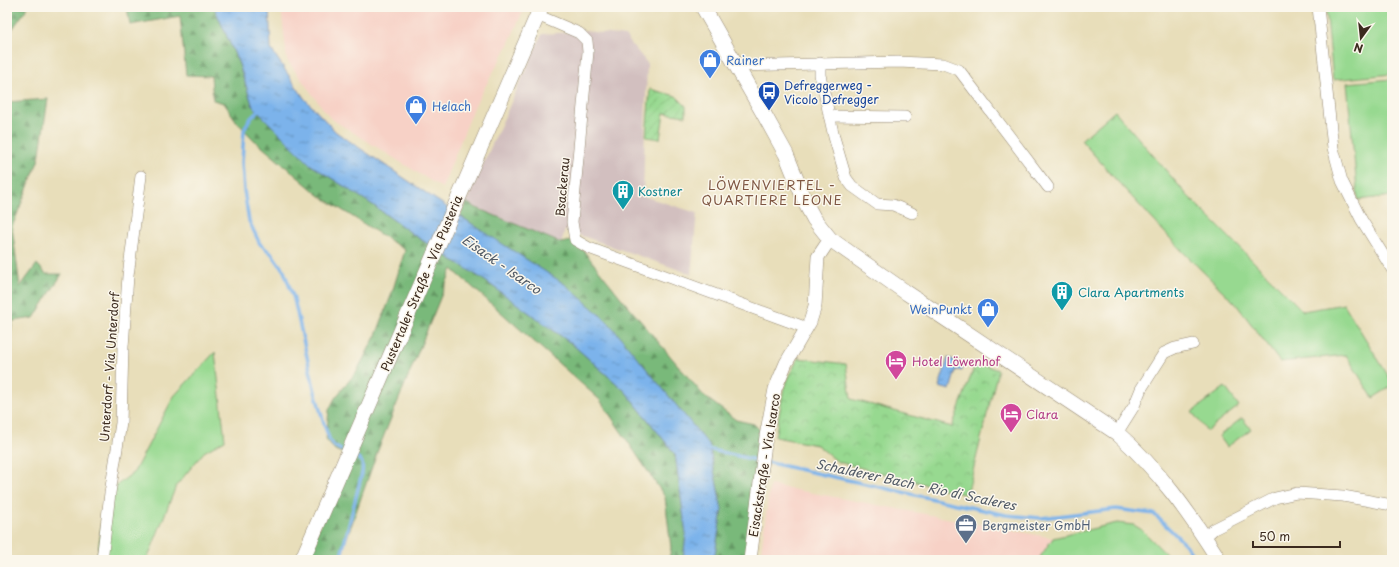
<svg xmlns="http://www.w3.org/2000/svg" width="1399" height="567" viewBox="0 0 1399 567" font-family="'Playpen Sans',sans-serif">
	<defs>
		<pattern id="forest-firs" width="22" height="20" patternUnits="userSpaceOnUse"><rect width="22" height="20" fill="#79b97a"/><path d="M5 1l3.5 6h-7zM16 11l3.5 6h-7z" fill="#649763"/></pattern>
		<pattern id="park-crowns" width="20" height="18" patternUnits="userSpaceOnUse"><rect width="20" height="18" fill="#97d990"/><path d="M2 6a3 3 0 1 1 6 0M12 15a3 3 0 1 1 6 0" fill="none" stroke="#83ba7c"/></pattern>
		<pattern id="garden-furrows" width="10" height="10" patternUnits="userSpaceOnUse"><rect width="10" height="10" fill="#97d990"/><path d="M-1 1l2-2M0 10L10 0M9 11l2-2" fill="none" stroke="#83ba7c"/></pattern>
		<pattern id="water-ripples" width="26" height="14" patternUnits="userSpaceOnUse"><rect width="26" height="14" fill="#7bb3eb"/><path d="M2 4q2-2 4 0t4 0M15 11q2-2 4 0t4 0" fill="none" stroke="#6692be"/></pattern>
	</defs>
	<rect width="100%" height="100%" fill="#fbf7ec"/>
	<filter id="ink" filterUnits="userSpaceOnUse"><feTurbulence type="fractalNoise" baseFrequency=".025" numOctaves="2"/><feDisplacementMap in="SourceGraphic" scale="8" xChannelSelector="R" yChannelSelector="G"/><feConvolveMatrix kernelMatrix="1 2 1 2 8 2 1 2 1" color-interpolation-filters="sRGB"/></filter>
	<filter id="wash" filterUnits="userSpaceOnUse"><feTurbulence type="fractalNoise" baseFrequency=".012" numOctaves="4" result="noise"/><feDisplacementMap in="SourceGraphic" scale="16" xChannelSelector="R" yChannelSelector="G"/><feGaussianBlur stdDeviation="0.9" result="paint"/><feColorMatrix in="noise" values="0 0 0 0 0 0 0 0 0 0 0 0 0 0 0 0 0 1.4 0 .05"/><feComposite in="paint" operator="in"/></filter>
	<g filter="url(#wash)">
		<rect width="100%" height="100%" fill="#e8deba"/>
		<!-- built -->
		<g fill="#f7d1c6">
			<path d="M281,7H525L506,49L475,105L442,188L330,118L287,60Z"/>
			<path d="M770,485L1053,538L1038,560H760Z"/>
		</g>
		<!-- industrial -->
		<path fill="#d2bfbf" d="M586,31L625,36L647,63L643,196L697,213L691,274L565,230L561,243L474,207L466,202L542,34Z"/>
		<!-- grass -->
		<g fill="#97d990" stroke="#698257">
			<path d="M1326,7H1392V74L1333,80Z"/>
			<path d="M1392,79V196L1358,200L1347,83Z"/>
			<path d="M1115,111L1187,195L1303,311L1344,304L1392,382V386L1373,398L1346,355L1280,362L1236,304L1182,251L1118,182L1081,140Z"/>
			<path d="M215,352L225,440L204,452L176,486L147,560H97L105,494L134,472L174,396Z"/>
			<path d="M1225,387L1239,406L1207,431L1192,412Z"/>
			<path d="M1242,418L1251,429L1227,447L1219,436Z"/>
			<path d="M1117,523L1134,525L1142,530L1172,560H1038L1053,538Z"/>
		</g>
		<!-- forest -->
		<g fill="url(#forest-firs)" stroke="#5a724c">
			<path d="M7,7H28L11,31L7,40Z"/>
			<path d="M127,7H214L239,64L253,107L311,165L373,205L414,235L484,280L572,344L625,391L675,454L686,534L683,560H669L671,548L665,497L600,400L452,269L378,450L339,560H307L347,455L335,450L326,440L329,410L335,398L357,371L377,333L392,293L405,250L320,196L254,140L237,122L224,103L213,100L211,76L186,75L180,16L130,25Z"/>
			<path d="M48,99L39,159L12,227L20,287L37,264L46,274H62L34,318L13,321L7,348V102Z"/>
			<path d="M466,202L474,207L561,243L575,240L622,299L704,396L736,420L754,424L766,436L749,560H714L722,510L709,445L481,230L460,216Z"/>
		</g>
		<!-- park -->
		<path fill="url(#park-crowns)" stroke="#698257" d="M798,358L846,364L851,399L952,427L976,362L998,370L967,495L838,462L817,445L775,437L784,388Z"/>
		<!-- garden -->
		<path fill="url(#garden-furrows)" stroke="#698257" d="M650,89L676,96L686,106V116L664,113L660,139L646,137Z"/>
		<!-- water -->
		<g fill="url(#water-ripples)" stroke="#5b6e84">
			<path d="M214,7H269L271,49L304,98L336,132L481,230L566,285L608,322L709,445L722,510L714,560H683L686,534L675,454L625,391L572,344L484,280L414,235L373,205L311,165L253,107L239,64Z"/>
			<path d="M948,358L964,363L962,371L956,370L950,390L939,387Z"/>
		</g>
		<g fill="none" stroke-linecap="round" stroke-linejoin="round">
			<!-- stream -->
			<g stroke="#7bb3eb" stroke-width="3.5">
				<path d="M260,109L249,120L244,130L242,163L244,190L249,221L260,244L272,254L284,271L294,299L314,388L324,424L330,441L334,446L341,450"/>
				<path d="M707,449L760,461"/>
				<path d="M766,462L1006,515L1041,518L1116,509L1154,514L1186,545L1195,560"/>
				<path d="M340,560L362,473C363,464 363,460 355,456"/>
			</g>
		</g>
	</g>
	<g filter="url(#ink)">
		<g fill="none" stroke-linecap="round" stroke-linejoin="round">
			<!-- minor casing -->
			<g stroke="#92846c" stroke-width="12">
				<g id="minor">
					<path d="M1318,7L1333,148L1342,181L1361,219L1392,269"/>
					<path d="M537,15L579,33L587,41L588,52L572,222L575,240L589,248L807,328"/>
					<path d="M820,63V75L824,92L834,137L846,178L852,186L877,204L893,205L912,213"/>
					<path d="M737,66L898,62L943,64L959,70L1048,187"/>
					<path d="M829,116L905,117"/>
					<path d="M1117,433L1134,406L1141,389L1164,353L1175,348L1193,344"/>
					<path d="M1205,537L1214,529L1275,498L1297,493L1343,496L1392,505"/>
					<path d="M102,560L110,493L121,423L123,347L128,276L141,176"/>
				</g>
			</g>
			<!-- tertiary casing -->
			<g stroke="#92846c" stroke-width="14">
				<path id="tertiary" d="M750,560L766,436L775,389L786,363L810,322L815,306L818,257L830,239"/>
			</g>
			<!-- secondary casing -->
			<g stroke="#92846c" stroke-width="16">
				<g id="secondary">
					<path d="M703,7L765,116L786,154L807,206L814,219L830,239L907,293L1117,433C1158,469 1190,514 1219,560"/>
					<path d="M302,560L541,7"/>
				</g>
			</g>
			<!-- minor -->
			<use href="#minor" stroke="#fff" stroke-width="11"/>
			<!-- tertiary -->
			<use href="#tertiary" stroke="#fff" stroke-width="13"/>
			<!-- secondary -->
			<use href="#secondary" stroke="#fff" stroke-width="15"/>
		</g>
	</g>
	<!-- icons -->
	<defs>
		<g id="shop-pin" transform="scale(1.15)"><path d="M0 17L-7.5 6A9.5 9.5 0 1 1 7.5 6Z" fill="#3f7fe0" stroke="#fbf7ec"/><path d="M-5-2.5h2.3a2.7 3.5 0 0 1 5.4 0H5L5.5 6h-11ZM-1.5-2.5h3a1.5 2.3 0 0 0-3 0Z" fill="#fff"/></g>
		<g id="bus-pin" transform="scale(1.15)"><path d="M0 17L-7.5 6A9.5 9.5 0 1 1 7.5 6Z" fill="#1a4fb4" stroke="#fbf7ec"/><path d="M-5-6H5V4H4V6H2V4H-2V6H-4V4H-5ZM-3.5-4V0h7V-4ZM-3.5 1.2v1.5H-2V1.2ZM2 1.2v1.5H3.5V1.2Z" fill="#fff"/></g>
		<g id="building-pin" transform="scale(1.15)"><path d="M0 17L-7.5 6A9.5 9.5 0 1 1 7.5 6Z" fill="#0f9aa8" stroke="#fbf7ec"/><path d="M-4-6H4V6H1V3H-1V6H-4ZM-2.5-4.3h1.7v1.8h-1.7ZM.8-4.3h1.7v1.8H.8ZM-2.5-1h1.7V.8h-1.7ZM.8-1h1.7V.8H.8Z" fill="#fff"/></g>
		<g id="hotel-pin" transform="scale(1.15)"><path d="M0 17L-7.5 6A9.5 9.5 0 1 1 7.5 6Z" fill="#d1479c" stroke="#fbf7ec"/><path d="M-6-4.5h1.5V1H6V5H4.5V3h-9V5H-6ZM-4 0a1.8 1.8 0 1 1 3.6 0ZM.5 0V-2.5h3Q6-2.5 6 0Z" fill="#fff"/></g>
		<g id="office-pin" transform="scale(1.15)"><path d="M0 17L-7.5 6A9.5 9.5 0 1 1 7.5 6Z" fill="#5c6f8a" stroke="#fbf7ec"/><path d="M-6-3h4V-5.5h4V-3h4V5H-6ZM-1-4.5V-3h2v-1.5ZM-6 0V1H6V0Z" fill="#fff"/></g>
	</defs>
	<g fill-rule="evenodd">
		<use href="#shop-pin" x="710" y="60"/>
		<use href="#bus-pin" x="769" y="92"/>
		<use href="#shop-pin" x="416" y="106"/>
		<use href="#building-pin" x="623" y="191"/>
		<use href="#building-pin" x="1062" y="292"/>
		<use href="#shop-pin" x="988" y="309"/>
		<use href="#hotel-pin" x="896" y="361"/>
		<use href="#hotel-pin" x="1011" y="414"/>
		<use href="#office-pin" x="966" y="525"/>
	</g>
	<g text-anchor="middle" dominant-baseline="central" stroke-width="3" stroke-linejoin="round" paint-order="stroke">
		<!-- shop labels -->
		<g font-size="12" fill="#366cbe" stroke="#fbf7ec" text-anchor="start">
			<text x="726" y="60">Rainer</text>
			<text x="432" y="106">Helach</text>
			<text x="972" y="309" text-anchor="end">WeinPunkt</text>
		</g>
		<!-- transit labels -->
		<g font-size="12" fill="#164399" stroke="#fbf7ec" text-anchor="start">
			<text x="784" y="85">Defreggerweg -<tspan x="784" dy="14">Vicolo Defregger</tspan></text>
		</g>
		<!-- street labels -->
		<g font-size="12" fill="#3b2a1e" stroke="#fbf7ec">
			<text transform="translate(562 187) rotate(-85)">Bsackerau</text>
			<text transform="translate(421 283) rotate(-67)">Pustertaler Straße - Via Pusteria</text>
			<text transform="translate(109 367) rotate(-86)">Unterdorf - Via Unterdorf</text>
			<text transform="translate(764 465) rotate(-81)">Eisackstraße - Via Isarco</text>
		</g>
		<!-- culture labels -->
		<g font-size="12" fill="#0d838f" stroke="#fbf7ec" text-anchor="start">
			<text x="638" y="191">Kostner</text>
			<text x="1078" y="292">Clara Apartments</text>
		</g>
		<!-- hotel labels -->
		<g font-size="12" fill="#b23c85" stroke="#fbf7ec" text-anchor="start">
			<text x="912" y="361">Hotel Löwenhof</text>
			<text x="1026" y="414">Clara</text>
		</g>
		<!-- service labels -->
		<g font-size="12" fill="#4e5e75" stroke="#fbf7ec" text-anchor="start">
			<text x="982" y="525">Bergmeister GmbH</text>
		</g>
		<!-- neighbourhood labels -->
		<g font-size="13" letter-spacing="1" fill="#7e5642" stroke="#fbf7ec">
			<text x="772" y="184">LÖWENVIERTEL -<tspan x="772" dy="15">QUARTIERE LEONE</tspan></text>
		</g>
		<!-- water labels -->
		<g font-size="13" font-style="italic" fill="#515a66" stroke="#fbf7ec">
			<text transform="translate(502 264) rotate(35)">Eisack - Isarco</text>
			<text transform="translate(916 484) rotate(12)">Schalderer Bach - Rio di Scaleres</text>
		</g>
	</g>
	<!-- margin -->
	<rect width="1399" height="567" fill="none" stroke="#fbf7ec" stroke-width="24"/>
	<!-- north arrow -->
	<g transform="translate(1361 38) rotate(195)" stroke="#fbf7ec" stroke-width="3" paint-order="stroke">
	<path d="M0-3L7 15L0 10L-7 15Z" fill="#3b2a1e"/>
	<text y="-6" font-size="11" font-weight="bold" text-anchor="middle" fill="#3b2a1e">N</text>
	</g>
	<!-- scale -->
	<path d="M1253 541v6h87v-6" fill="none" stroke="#3b2a1e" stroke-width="2"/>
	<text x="1259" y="541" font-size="12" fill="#3b2a1e" stroke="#fbf7ec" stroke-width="3" paint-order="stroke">50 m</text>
</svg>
